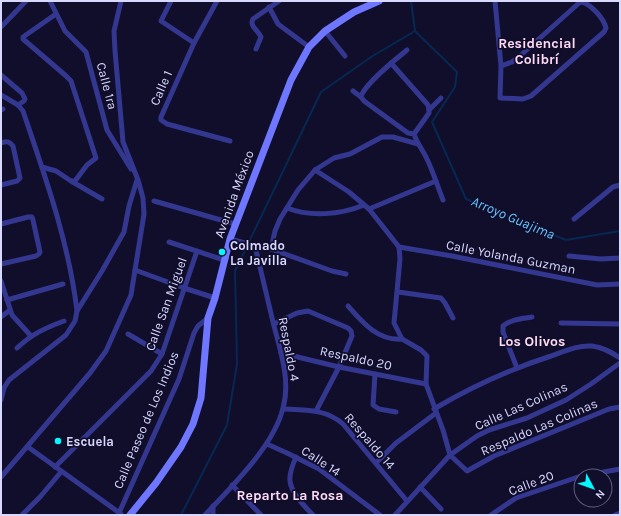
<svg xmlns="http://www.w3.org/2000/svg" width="621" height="516" viewBox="0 0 621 516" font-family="Karla,sans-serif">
	<rect width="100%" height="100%" fill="#100e2b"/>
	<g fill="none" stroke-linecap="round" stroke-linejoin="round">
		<!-- stream -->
		<g stroke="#062852" stroke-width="2">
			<path d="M411,1L415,31L457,72L455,87L432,122L466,199L566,240L620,231"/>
			<path d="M181,515L227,425L237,364L235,271L321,92L371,57L415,31"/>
		</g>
		<!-- street -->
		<g stroke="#34378f" stroke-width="5">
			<path d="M50,1L65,31L86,52L107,130L131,169"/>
			<path d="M171,1L161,21L194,43"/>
			<path d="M217,1L194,43L161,117V120L167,124L230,141"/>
			<path d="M495,1L501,66L500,98L523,99L531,96L604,32L606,28C604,19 592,5 582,2L579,3L521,55L512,62L501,66"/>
			<path d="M269,7L278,24L309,47"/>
			<path d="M1,27L26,1"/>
			<path d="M325,31L345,56"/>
			<path d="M256,49L261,37C258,30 249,26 253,19L279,1"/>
			<path d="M391,63L428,105L429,110"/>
			<path d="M1,75L22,93L25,99L24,101L18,105"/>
			<path d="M353,91L361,97L364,101L408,133L414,134C417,143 422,149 426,157C433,171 437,185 443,200"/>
			<path d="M1,95L18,105L23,111C45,176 69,243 77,311L75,321L66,335L9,380L4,388L1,400"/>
			<path d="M361,97C363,86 397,58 407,50"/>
			<path d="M1,110L3,109"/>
			<path d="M414,134L429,113V110L441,98"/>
			<path d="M1,143C7,141 9,141 13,146L20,178L17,181L1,185"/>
			<path d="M42,167L56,171L71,181H75L87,165L96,158L71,81L65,75L23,39V37L56,14"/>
			<path d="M315,170L349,192L369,209L399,247L400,259L394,323L402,339L421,350L427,356L426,384L443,430L450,455L467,471L494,456L609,409L620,407"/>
			<path d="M71,181L102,199"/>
			<path d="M154,201L235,224"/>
			<path d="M287,208C310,217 340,215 364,205"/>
			<path d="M369,209L436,181"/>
			<path d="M574,219L613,187L620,185"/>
			<path d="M1,224L28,217H32L33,220L40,252L39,254L36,256L1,264"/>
			<path d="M230,239L264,248L271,249L332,271L346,274"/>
			<path d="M169,242L224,260"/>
			<path d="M399,247L452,256L597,285L620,284"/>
			<path d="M271,249L275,231L280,219L298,190L315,170L334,158L350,154L382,137H393L418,144"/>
			<path d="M569,256L601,259L620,258"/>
			<path d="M135,270L184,288L215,298"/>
			<path d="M1,281L12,315L31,336"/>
			<path d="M398,292L441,298L445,303L453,318"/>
			<path d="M7,300L63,284"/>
			<path d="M348,306C363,323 378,341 402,339"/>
			<path d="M77,311L102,271L124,232L129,206L137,180"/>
			<path d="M1,317L10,310"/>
			<path d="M561,323L620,324"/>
			<path d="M274,324L297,313L308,311L348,328L351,331L352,336L339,367L316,411"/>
			<path d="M128,334L162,354"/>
			<path d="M17,348C32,334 45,328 64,321"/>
			<path d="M281,353L339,367L426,384"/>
			<path d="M517,368L503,332V326C512,319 521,319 532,317"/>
			<path d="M375,374L373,405L379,409L396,412"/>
			<path d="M283,409C305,410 326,409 343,424L407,501"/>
			<path d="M434,409C471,387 511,369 551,356C565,351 578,345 592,346C603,347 612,353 620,358"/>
			<path d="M267,444L287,453L319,469L380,515"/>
			<path d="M28,447L121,514"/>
			<path d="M296,457C293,464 289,473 290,481C291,493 305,507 313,515"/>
			<path d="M376,463L396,443L436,413"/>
			<path d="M55,467L151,371L162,354L197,251"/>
			<path d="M582,476L620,469"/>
			<path d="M1,477L90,373L106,351L131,295L144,214L143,198L138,180L123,142L115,51L114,31L121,1"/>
			<path d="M232,485L261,515"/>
			<path d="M420,487L441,509"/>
			<path d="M119,513L179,379L194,333L198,326L208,318"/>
			<path d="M22,515L40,497L61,472"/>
			<path d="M205,515C231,487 274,446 283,408C291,380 280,350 273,322C267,297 261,271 255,246"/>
			<path d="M213,515V506"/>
			<path d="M395,515L450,455L477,436L489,430L527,418L566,400L591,384L620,363"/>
			<path d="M491,515L516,498L581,476"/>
			<path d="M615,515L620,513"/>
		</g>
		<!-- secondary -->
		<path stroke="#6f76ff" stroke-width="7" d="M130,515L156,483L181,447L193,424L201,398L208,318L215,298L230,239L291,80L309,47L325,31L354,12L379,1"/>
	</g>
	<!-- markers -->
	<g fill="#04f9ff" stroke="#100e2b" stroke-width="1.5">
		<circle cx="222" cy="252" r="4"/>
		<circle cx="58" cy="441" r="4"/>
	</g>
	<g text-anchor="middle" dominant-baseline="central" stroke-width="3.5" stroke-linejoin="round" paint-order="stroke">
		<!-- street labels -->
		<g font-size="13" fill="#d9d8ff" stroke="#100e2b">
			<text transform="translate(107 86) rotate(75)">Calle 1ra</text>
			<text transform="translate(161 88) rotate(-66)">Calle 1</text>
			<text transform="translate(234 194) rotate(-70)">Avenida México</text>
			<text transform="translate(511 257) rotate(11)">Calle Yolanda Guzman</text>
			<text transform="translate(166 304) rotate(-70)">Calle San Miguel</text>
			<text transform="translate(289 349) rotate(79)">Respaldo 4</text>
			<text transform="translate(356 358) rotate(12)">Respaldo 20</text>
			<text transform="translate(521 406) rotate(-24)">Calle Las Colinas</text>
			<text transform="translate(146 420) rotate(-67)">Calle Paseo de Los Indios</text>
			<text transform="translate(539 427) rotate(-23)">Respaldo Las Colinas</text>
			<text transform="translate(370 441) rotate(49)">Respaldo 14</text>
			<text transform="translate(321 461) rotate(33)">Calle 14</text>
			<text transform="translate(531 483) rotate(-21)">Calle 20</text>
		</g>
		<!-- poi labels -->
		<g font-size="13" font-weight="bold" fill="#d9d8ff" stroke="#100e2b" text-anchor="start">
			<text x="230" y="245">Colmado<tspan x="230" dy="15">La Javilla</tspan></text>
			<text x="66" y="441">Escuela</text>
		</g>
		<!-- neighbourhood labels -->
		<g font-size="14" font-weight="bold" fill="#ffdaf4" stroke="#100e2b">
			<text x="537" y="43">Residencial<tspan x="537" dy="16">Colibrí</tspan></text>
			<text x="532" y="341">Los Olivos</text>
			<text x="290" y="495">Reparto La Rosa</text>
		</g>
		<!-- water labels -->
		<g font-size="14" font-style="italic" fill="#66c4ff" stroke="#100e2b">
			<text transform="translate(513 218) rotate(23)">Arroyo Guajima</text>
		</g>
	</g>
	<!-- border -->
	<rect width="621" height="516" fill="none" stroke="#d9d8ff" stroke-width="4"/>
	<!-- north arrow -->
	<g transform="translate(593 488) rotate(131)"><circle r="19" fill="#100e2b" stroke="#605f80"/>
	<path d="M0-3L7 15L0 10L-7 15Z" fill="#04f9ff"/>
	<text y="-6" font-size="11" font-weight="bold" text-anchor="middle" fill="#d9d8ff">N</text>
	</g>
</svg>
